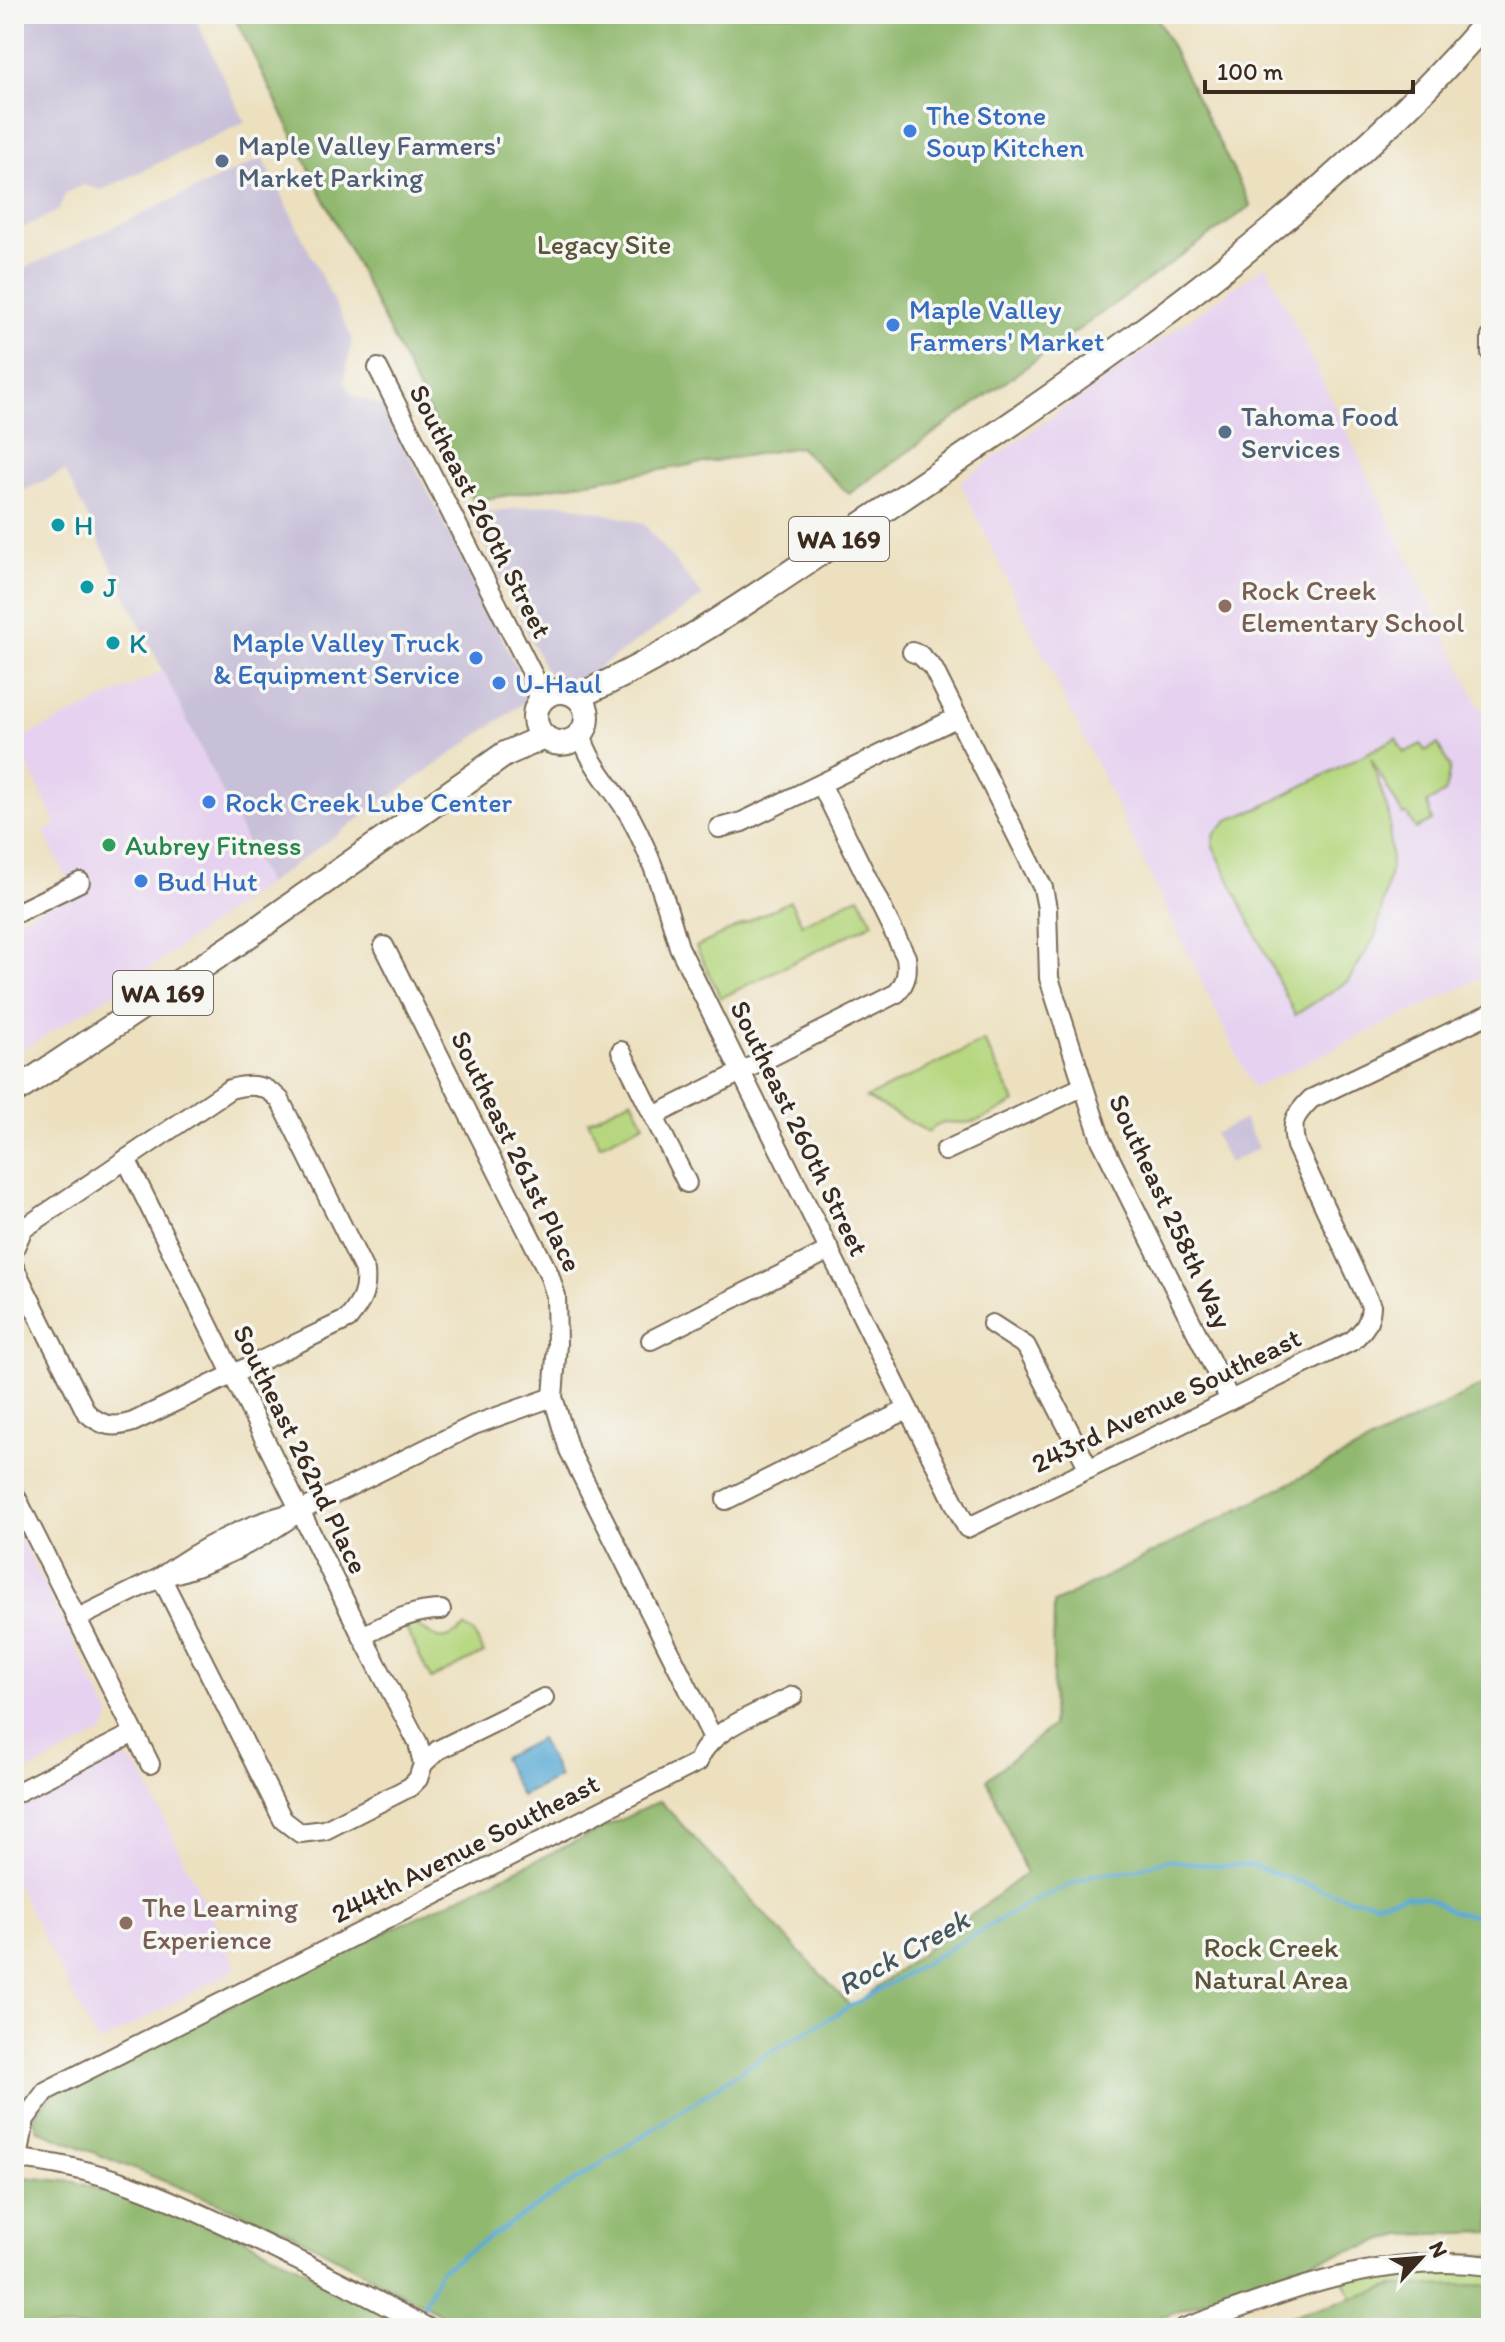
<svg xmlns="http://www.w3.org/2000/svg" width="1505" height="2342" viewBox="0 0 1505 2342" font-family="Itim,sans-serif">
	<rect width="100%" height="100%" fill="#f6f6f2"/>
	<filter id="ink" filterUnits="userSpaceOnUse"><feTurbulence type="fractalNoise" baseFrequency=".0125" numOctaves="2"/><feDisplacementMap in="SourceGraphic" scale="16" xChannelSelector="R" yChannelSelector="G"/><feConvolveMatrix kernelMatrix="1 2 1 2 8 2 1 2 1" color-interpolation-filters="sRGB"/></filter>
	<filter id="wash" filterUnits="userSpaceOnUse"><feTurbulence type="fractalNoise" baseFrequency=".006" numOctaves="4" result="noise"/><feDisplacementMap in="SourceGraphic" scale="32" xChannelSelector="R" yChannelSelector="G"/><feGaussianBlur stdDeviation="1.8" result="paint"/><feColorMatrix in="noise" values="0 0 0 0 0 0 0 0 0 0 0 0 0 0 0 0 0 1.4 0 .05"/><feComposite in="paint" operator="in"/></filter>
	<g filter="url(#wash)">
		<rect width="100%" height="100%" fill="#ece0bf"/>
		<!-- built -->
		<g fill="#e6d2f0">
			<path d="M1266,265L1491,730V973L1253,1088L960,482Z"/>
			<path d="M163,671L267,884L123,987L14,1055V921L74,893L44,832L57,825L16,741Z"/>
			<path d="M14,1525L111,1717L103,1733L14,1778Z"/>
			<path d="M119,1758L126,1759L140,1770L237,1968L98,2044L14,1879V1809Z"/>
		</g>
		<!-- industrial -->
		<g fill="#c8bfd8">
			<path d="M14,14H193L245,122L102,190L83,185L66,193L58,211L14,232Z"/>
			<path d="M263,158L352,338L344,381L348,389L352,395L385,407L532,697L267,884L65,471L14,495V273Z"/>
			<path d="M561,503L643,523L703,596L579,681L557,683L545,669L470,514Z"/>
			<path d="M1244,1119L1258,1148L1229,1163L1214,1134Z"/>
		</g>
		<!-- green -->
		<g fill="#b6d77f" stroke="#78804e" stroke-width="2">
			<path d="M1396,738L1404,753L1421,744L1425,751L1438,744L1450,767L1445,793L1427,803L1432,821L1416,829L1407,814L1403,815L1371,758L1389,815L1391,867L1375,937L1348,981L1295,1015L1213,846L1215,833L1228,820L1260,808Z"/>
			<path d="M859,896L873,923L721,998L696,947L790,901L802,924Z"/>
			<path d="M984,1041L1015,1102C1002,1109 986,1120 972,1122C952,1125 946,1117 928,1132L866,1098Z"/>
			<path d="M632,1099L644,1124L600,1145L588,1121Z"/>
			<path d="M410,1623C436,1632 435,1651 465,1627L473,1632L484,1653L431,1679L404,1625Z"/>
			<path d="M1464,2255L1491,2256V2328H1367L1341,2274Z"/>
		</g>
		<!-- forest -->
		<g fill="#90b86e" stroke="#667146" stroke-width="2">
			<path d="M233,14H1155L1251,206L849,494L799,447L473,501Z"/>
			<path d="M1491,1381V2232L1402,2235L1300,2265L1132,2328H466L287,2231L38,2130L33,2117L55,2090L660,1801L851,2007L1026,1873L987,1779L1052,1726L1054,1603Z"/>
			<path d="M14,2176L75,2182L233,2232L414,2328H14Z"/>
			<path d="M1491,2285V2328H1247L1394,2286Z"/>
		</g>
		<!-- water -->
		<path fill="#5babd5" stroke="#4b6a7a" stroke-width="2" d="M540,1739L559,1777L521,1796L502,1758Z"/>
		<g fill="none" stroke-linecap="round" stroke-linejoin="round">
			<!-- stream -->
			<path stroke="#5babd5" stroke-width="4" d="M418,2317L440,2270L764,2056L1027,1904L1095,1874L1132,1871L1167,1860L1218,1866L1250,1865L1351,1899L1376,1902L1404,1896L1425,1897L1453,1912L1472,1915L1491,1913"/>
		</g>
	</g>
	<g filter="url(#ink)">
		<g fill="none" stroke-linecap="round" stroke-linejoin="round">
			<!-- minor casing -->
			<g stroke="#796a56" stroke-width="22">
				<g id="minor">
					<path d="M1491,337V353"/>
					<path d="M378,368L535,679L539,703"/>
					<path d="M912,652L920,655L933,668L1043,888L1047,908L1049,978L1101,1140L1230,1400"/>
					<path d="M581,733C589,766 615,789 631,818C653,859 666,902 679,947L967,1528L1352,1341C1364,1330 1370,1323 1371,1306L1296,1146C1290,1122 1294,1116 1311,1099L1491,1013"/>
					<path d="M719,828L742,822L958,717"/>
					<path d="M14,914L80,882"/>
					<path d="M384,946L549,1274L556,1296L557,1344L553,1397L569,1450L713,1738"/>
					<path d="M621,1051L687,1183"/>
					<path d="M654,1116L897,993C907,981 908,972 906,957L821,784"/>
					<path d="M945,1151L1082,1087"/>
					<path d="M14,1249L23,1229L230,1089C250,1083 265,1084 280,1100L365,1272C367,1293 361,1303 348,1319L133,1422C114,1428 102,1427 86,1412L14,1267"/>
					<path d="M992,1324L1026,1346L1089,1469"/>
					<path d="M651,1340L830,1250"/>
					<path d="M14,1493L150,1764"/>
					<path d="M726,1500L908,1409"/>
					<path d="M300,1511C254,1521 199,1548 161,1577C208,1567 263,1539 300,1511L474,1425L553,1397"/>
					<path d="M76,1619L161,1577L283,1820L300,1833L325,1830L410,1787L418,1779L423,1764L418,1743L362,1636L126,1159"/>
					<path d="M362,1636C389,1623 411,1610 441,1610"/>
					<path d="M423,1764L438,1750L544,1698"/>
					<path d="M14,1794L134,1733"/>
					<path d="M14,2159C96,2165 171,2199 244,2234C306,2264 367,2295 428,2328"/>
					<path d="M18,2159L25,2119L46,2091L698,1762C708,1729 763,1711 793,1696"/>
					<path d="M1184,2328C1286,2292 1380,2251 1491,2266"/>
				</g>
			</g>
			<!-- major casing -->
			<g stroke="#796a56" stroke-width="28">
				<g id="major">
					<circle cx="561" cy="717" r="26"/>
					<path d="M578,696C682,651 778,580 872,518C1046,402 1222,283 1374,139C1415,100 1455,60 1491,16"/>
					<path d="M14,1092L239,942L505,754L544,737"/>
				</g>
			</g>
			<!-- minor -->
			<use href="#minor" stroke="#fff" stroke-width="18"/>
			<!-- major -->
			<use href="#major" stroke="#fff" stroke-width="24"/>
		</g>
	</g>
	<!-- markers -->
	<g fill="#3f7fe0" stroke="#f6f6f2" stroke-width="3">
		<circle cx="910" cy="131" r="8"/>
		<circle cx="893" cy="325" r="8"/>
		<circle cx="476" cy="658" r="8"/>
		<circle cx="499" cy="683" r="8"/>
		<circle cx="209" cy="802" r="8"/>
		<circle cx="141" cy="881" r="8"/>
	</g>
	<g fill="#5c6f8a" stroke="#f6f6f2" stroke-width="3">
		<circle cx="222" cy="161" r="8"/>
		<circle cx="1225" cy="432" r="8"/>
	</g>
	<g fill="#0f9aa8" stroke="#f6f6f2" stroke-width="3">
		<circle cx="58" cy="525" r="8"/>
		<circle cx="87" cy="587" r="8"/>
		<circle cx="113" cy="643" r="8"/>
	</g>
	<g fill="#8d6e63" stroke="#f6f6f2" stroke-width="3">
		<circle cx="1225" cy="606" r="8"/>
		<circle cx="126" cy="1923" r="8"/>
	</g>
	<circle fill="#2e9e5b" stroke="#f6f6f2" stroke-width="3" cx="109" cy="845" r="8"/>
	<g text-anchor="middle" dominant-baseline="central" stroke-width="7" stroke-linejoin="round" paint-order="stroke">
		<!-- shield labels -->
		<g fill="#f6f6f2" stroke="#73675e" stroke-width="2">
			<rect x="789" y="517" width="100" height="44" rx="6"/>
			<rect x="113" y="971" width="100" height="44" rx="6"/>
		</g>
		<g font-size="26" font-weight="bold" fill="#3b2a1e">
			<text x="839" y="539">WA 169</text>
			<text x="163" y="993">WA 169</text>
		</g>
		<!-- shop labels -->
		<g font-size="28" fill="#366cbe" stroke="#f6f6f2" text-anchor="start">
			<text x="926" y="115">The Stone<tspan x="926" dy="32">Soup Kitchen</tspan></text>
			<text x="909" y="309">Maple Valley<tspan x="909" dy="32">Farmers' Market</tspan></text>
			<text x="460" y="642" text-anchor="end">Maple Valley Truck<tspan x="460" dy="32">&amp; Equipment Service</tspan></text>
			<text x="515" y="683">U-Haul</text>
			<text x="225" y="802">Rock Creek Lube Center</text>
			<text x="157" y="881">Bud Hut</text>
		</g>
		<!-- service labels -->
		<g font-size="28" fill="#4e5e75" stroke="#f6f6f2" text-anchor="start">
			<text x="238" y="145">Maple Valley Farmers'<tspan x="238" dy="32">Market Parking</tspan></text>
			<text x="1241" y="416">Tahoma Food<tspan x="1241" dy="32">Services</tspan></text>
		</g>
		<!-- park labels -->
		<g font-size="28" fill="#5a5536" stroke="#f6f6f2">
			<text x="604" y="244">Legacy Site</text>
			<text x="1271" y="1947">Rock Creek<tspan x="1271" dy="32">Natural Area</tspan></text>
		</g>
		<!-- street labels -->
		<g font-size="28" fill="#3b2a1e" stroke="#f6f6f2">
			<text transform="translate(481 511) rotate(63)">Southeast 260th Street</text>
			<text transform="translate(800 1128) rotate(64)">Southeast 260th Street</text>
			<text transform="translate(517 1151) rotate(64)">Southeast 261st Place</text>
			<text transform="translate(1171 1211) rotate(65)">Southeast 258th Way</text>
			<text transform="translate(1166 1400) rotate(-26)">243rd Avenue Southeast</text>
			<text transform="translate(301 1449) rotate(64)">Southeast 262nd Place</text>
			<text transform="translate(465 1848) rotate(-27)">244th Avenue Southeast</text>
		</g>
		<!-- culture labels -->
		<g font-size="28" fill="#0d838f" stroke="#f6f6f2" text-anchor="start">
			<text x="74" y="525">H</text>
			<text x="103" y="587">J</text>
			<text x="129" y="643">K</text>
		</g>
		<!-- education labels -->
		<g font-size="28" fill="#785e54" stroke="#f6f6f2" text-anchor="start">
			<text x="1241" y="590">Rock Creek<tspan x="1241" dy="32">Elementary School</tspan></text>
			<text x="142" y="1907">The Learning<tspan x="142" dy="32">Experience</tspan></text>
		</g>
		<!-- leisure labels -->
		<g font-size="28" fill="#27864d" stroke="#f6f6f2" text-anchor="start">
			<text x="125" y="845">Aubrey Fitness</text>
		</g>
		<!-- water labels -->
		<g font-size="30" font-style="italic" fill="#46575e" stroke="#f6f6f2">
			<text transform="translate(903 1952) rotate(-29)">Rock Creek</text>
		</g>
	</g>
	<!-- margin -->
	<rect width="1505" height="2342" fill="none" stroke="#f6f6f2" stroke-width="48"/>
	<!-- north arrow -->
	<g transform="translate(1421 2258) rotate(64)" stroke="#f6f6f2" stroke-width="6" paint-order="stroke">
	<path d="M0-6L14 30L0 20L-14 30Z" fill="#3b2a1e"/>
	<text y="-12" font-size="22" font-weight="bold" text-anchor="middle" fill="#3b2a1e">N</text>
	</g>
	<!-- scale -->
	<path d="M1205 80v12h208v-12" fill="none" stroke="#3b2a1e" stroke-width="4"/>
	<text x="1217" y="80" font-size="24" fill="#3b2a1e" stroke="#f6f6f2" stroke-width="6" paint-order="stroke">100 m</text>
</svg>
